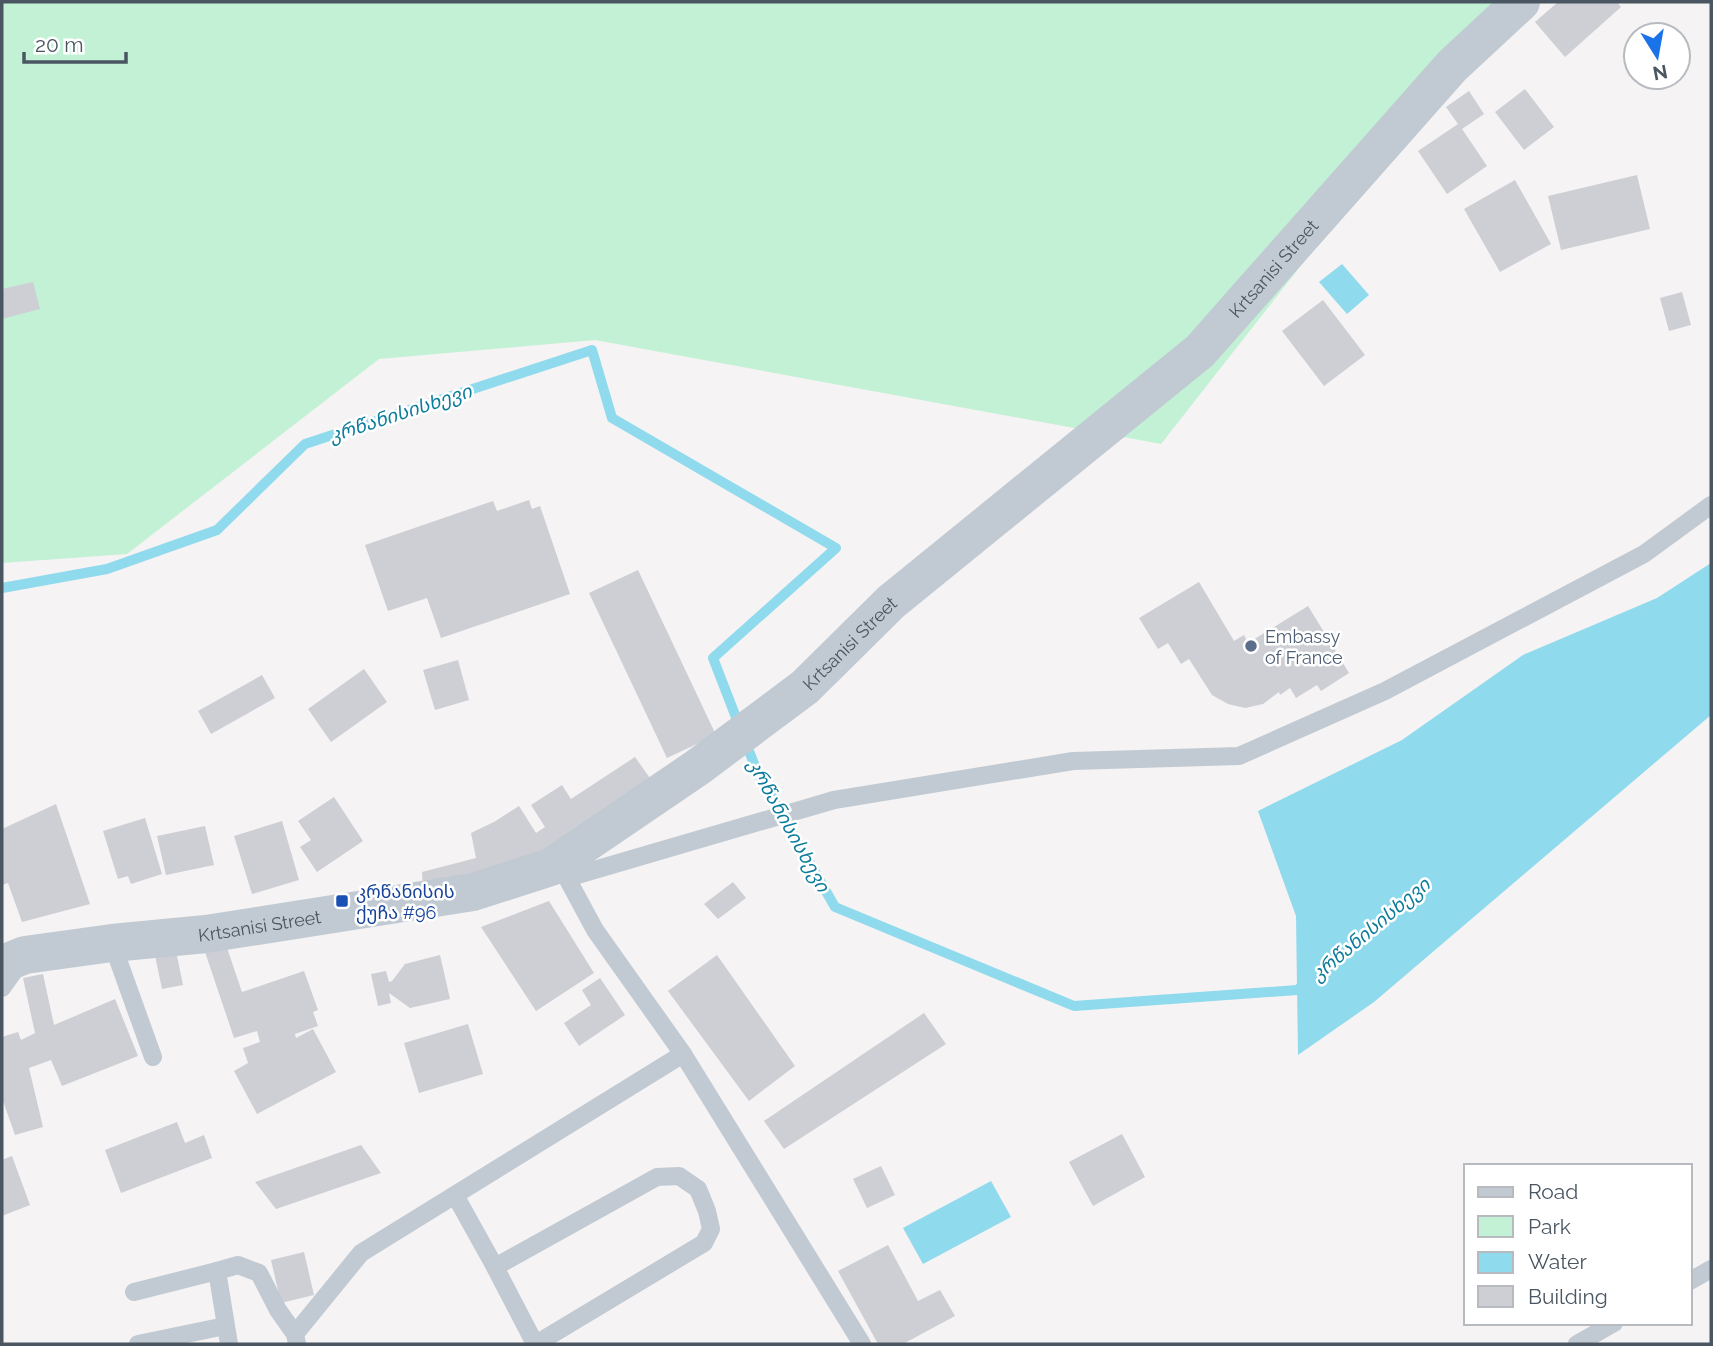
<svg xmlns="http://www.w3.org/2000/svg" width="1713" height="1346" viewBox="0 0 1713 1346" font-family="Raleway,'Noto Sans Georgian',sans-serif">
	<rect width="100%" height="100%" fill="#f5f3f3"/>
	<!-- green -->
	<path fill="#c3f1d5" d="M2,2H1538L1422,111L1161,444L595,340L379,359L127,554L2,563Z"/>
	<!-- water -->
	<g fill="#90daee">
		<path d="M1342,264L1369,295L1347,314L1319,282Z"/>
		<path d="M1711,563V715L1374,1002L1298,1055L1296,916L1258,811L1402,740L1523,655L1657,598Z"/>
		<path d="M991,1181L1011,1217L923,1264L903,1228Z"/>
	</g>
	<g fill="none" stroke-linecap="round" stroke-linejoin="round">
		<!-- stream -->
		<path stroke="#90daee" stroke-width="10" d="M2,588L107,569L217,530L305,444L592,350L612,418L836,548L713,658L756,769L835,907L1074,1006L1297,990L1308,981"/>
	</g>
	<!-- building -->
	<g fill="#cdcfd5">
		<path d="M1558,2H1617L1621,7L1565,57L1535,22Z"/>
		<path d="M1525,89L1554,127L1524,150L1495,112Z"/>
		<path d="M1469,91L1484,114L1462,129L1487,166L1447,194L1418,151L1458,124L1446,107Z"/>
		<path d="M1637,175L1650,229L1561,250L1548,196Z"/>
		<path d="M1515,180L1551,244L1500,272L1464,209Z"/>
		<path d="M33,282L40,309L2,319V289Z"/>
		<path d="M1682,292L1691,325L1669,331L1660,298Z"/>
		<path d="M1323,300L1365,355L1324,386L1282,331Z"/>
		<path d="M529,500L532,509L540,506L570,594L441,638L427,598L388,611L365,545L493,501L497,511Z"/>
		<path d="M638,570L716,735L667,758L589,593Z"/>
		<path d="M1199,582L1234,641L1244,635L1248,643L1308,606L1349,673L1321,691L1317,685L1296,698L1290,688L1280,695L1279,692L1263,704L1245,708L1228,704L1212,695L1189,659L1181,664L1168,643L1158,649L1139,618Z"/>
		<path d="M458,660L469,700L435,710L423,670Z"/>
		<path d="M364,669L387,702L331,742L308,709Z"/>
		<path d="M262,675L275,698L211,734L198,711Z"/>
		<path d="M635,757L652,781L523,866L423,889L422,872L476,858L471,833L494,822L519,806L536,833L545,827L531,805L562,785L571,799Z"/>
		<path d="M334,797L363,841L317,872L300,847L311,840L298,821Z"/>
		<path d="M56,804L90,904L22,922L8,883L2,885V829Z"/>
		<path d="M145,818L162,874L131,884L128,876L118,879L103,831Z"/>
		<path d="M282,821L299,880L252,894L234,836Z"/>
		<path d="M205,826L214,865L166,875L157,836Z"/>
		<path d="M733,882L746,898L718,919L704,904Z"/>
		<path d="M549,901L594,973L536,1011L481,927Z"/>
		<path d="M223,936L242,992L304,971L318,1010L313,1012L318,1026L295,1034L296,1038L313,1029L336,1072L257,1114L234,1071L248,1063L243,1048L260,1042L257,1031L234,1038L202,943Z"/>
		<path d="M174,941L183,985L162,989L153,946Z"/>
		<path d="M440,955L450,999L410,1008L389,993L391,1003L378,1006L371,974L386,971L389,982L392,981L405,964Z"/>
		<path d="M717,955L795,1066L749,1101L668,991Z"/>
		<path d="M43,974L54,1025L115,999L138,1056L62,1086L51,1060L29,1068L43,1127L15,1135L2,1098V1037L18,1032L21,1040L35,1033L23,978Z"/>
		<path d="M600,978L625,1015L579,1046L564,1023L591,1005L582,990Z"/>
		<path d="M924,1013L946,1044L784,1149L764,1121Z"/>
		<path d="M468,1024L483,1074L419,1093L404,1043Z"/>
		<path d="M177,1122L185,1143L204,1135L212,1158L121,1193L105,1150Z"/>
		<path d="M1122,1134L1145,1177L1093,1206L1069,1162Z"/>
		<path d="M361,1145L381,1173L276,1209L255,1182Z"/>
		<path d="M12,1156L30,1205L2,1216V1160Z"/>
		<path d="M881,1166L895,1195L867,1208L853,1179Z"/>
		<path d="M888,1245L918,1301L940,1290L955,1316L903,1344H878L838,1271Z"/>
		<path d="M304,1252L314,1295L281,1303L271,1260Z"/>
	</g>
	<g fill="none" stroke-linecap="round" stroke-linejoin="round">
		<!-- service -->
		<g stroke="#c1cad2" stroke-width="18">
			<path d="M112,943L153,1057"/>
			<path d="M2,988L19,964"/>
			<path d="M455,1195L495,1267L535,1344"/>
			<path d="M495,1267L657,1177L679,1176L698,1189L707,1211L711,1229L704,1243L536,1344"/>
			<path d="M1690,1281L1711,1269"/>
			<path d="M134,1292L217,1271"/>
			<path d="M295,1334L361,1253L683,1054"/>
			<path d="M138,1344L225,1326"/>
			<path d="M229,1344L217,1271L238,1265L259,1273L278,1310L295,1334L297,1344"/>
			<path d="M862,1344L683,1054L595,930L567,878L834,800L1073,761L1239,756L1385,691L1644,554L1711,505"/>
			<path d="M1577,1344L1614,1323"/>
		</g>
		<!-- tertiary -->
		<path stroke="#c1cad2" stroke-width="38" id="s1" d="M2,964L25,955L112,943L206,934L473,892L551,867L698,767L805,687L891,602L1200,351L1452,66L1521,2"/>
	</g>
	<!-- markers -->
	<circle fill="#5c6f8a" stroke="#fff" stroke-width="2.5" cx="1251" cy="646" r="7"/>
	<rect fill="#1a4fb4" stroke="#fff" stroke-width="2.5" x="335" y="894" width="14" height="14" rx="3.5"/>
	<g text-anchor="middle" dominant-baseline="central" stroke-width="5" stroke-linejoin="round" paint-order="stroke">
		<!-- street labels -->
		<g font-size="18" fill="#4a5661" stroke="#fff">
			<text stroke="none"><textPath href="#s1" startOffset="1500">Krtsanisi Street</textPath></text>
			<text stroke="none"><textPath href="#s1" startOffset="933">Krtsanisi Street</textPath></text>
			<text stroke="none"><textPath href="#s1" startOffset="261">Krtsanisi Street</textPath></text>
		</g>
		<!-- service labels -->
		<g font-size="18" fill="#4e5e75" stroke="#fff" text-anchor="start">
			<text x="1265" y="636">Embassy<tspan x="1265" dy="21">of France</tspan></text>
		</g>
		<!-- transit labels -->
		<g font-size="18" fill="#164399" stroke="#fff" text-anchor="start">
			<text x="356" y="891">კრწანისის<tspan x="356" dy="21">ქუჩა #96</tspan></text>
		</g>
		<!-- water labels -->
		<g font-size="19" font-style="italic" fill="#0c7c9b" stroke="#fff">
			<text transform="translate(400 413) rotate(-18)">კრწანისისხევი</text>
			<text transform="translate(789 825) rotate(61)">კრწანისისხევი</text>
			<text transform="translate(1370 929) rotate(-40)">კრწანისისხევი</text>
		</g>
	</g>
	<!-- border -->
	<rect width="1713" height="1346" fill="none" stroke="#4a5661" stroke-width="7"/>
	<!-- legend -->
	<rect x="1464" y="1164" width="228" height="161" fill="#ffffff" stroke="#b7bbc0" stroke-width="2"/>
	<rect x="1478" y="1187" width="35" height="10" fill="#c1cad2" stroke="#b7bbc0" stroke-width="2"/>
	<text x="1528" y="1199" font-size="21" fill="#4a5661">Road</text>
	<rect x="1478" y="1216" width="35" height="21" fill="#c3f1d5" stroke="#b7bbc0" stroke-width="2"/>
	<text x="1528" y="1234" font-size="21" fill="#4a5661">Park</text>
	<rect x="1478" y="1252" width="35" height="21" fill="#90daee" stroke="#b7bbc0" stroke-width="2"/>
	<text x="1528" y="1269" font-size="21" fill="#4a5661">Water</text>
	<rect x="1478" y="1286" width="35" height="21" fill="#cdcfd5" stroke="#b7bbc0" stroke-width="2"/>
	<text x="1528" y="1304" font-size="21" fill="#4a5661">Building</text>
	<!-- north arrow -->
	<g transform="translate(1657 56) rotate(169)"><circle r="33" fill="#ffffff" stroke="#b7bbc0" stroke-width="2"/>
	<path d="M0-5L12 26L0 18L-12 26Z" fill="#1a73e8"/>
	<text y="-10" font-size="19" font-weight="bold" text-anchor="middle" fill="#4a5661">N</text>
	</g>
	<!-- scale -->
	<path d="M24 52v10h102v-10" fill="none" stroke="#4a5661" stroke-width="3.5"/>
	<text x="35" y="52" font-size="21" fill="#4a5661" stroke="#ffffff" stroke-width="5" paint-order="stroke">20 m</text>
</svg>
